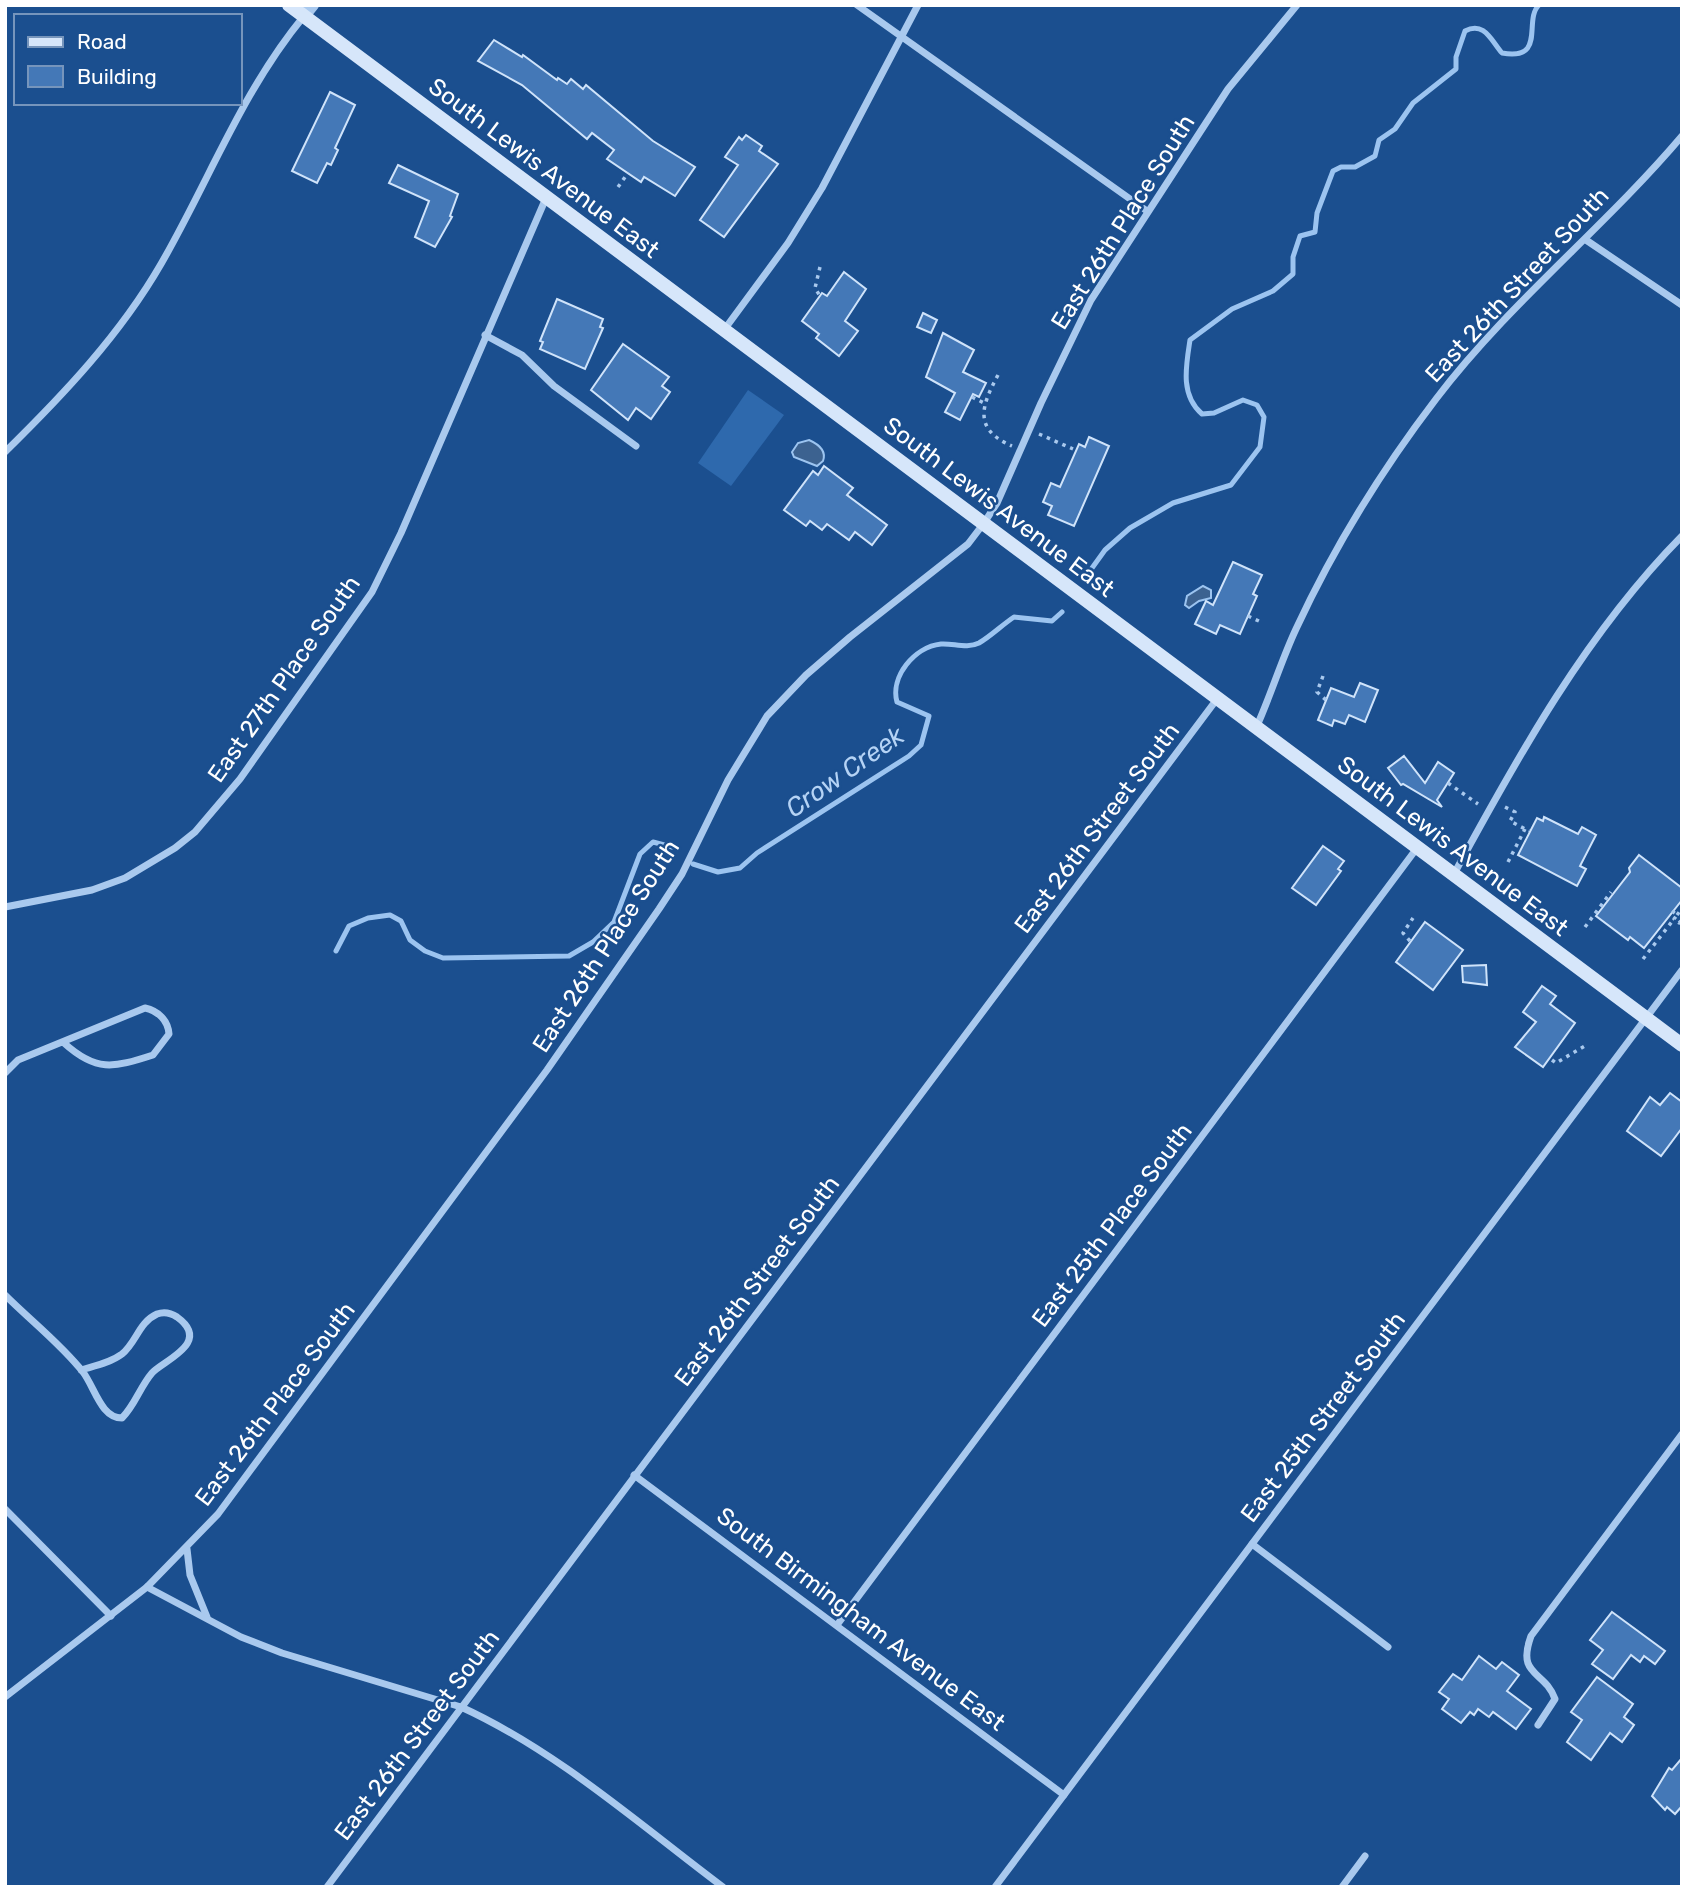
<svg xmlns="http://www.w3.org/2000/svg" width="1687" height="1892" viewBox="0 0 1687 1892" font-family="Rubik,sans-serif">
	<rect width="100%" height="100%" fill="#1b4f8f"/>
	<!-- green -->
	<path fill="#2e69ad" d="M748,390L784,415L731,486L698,463Z"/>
	<!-- water -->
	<g fill="#3c6290" stroke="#9cc4f0" stroke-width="2">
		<path d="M809,440C818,444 827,450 823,461L817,466L794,457L792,452L798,443Z"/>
		<path d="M1203,586L1211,590V598L1199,601L1189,608L1185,605L1187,596Z"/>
	</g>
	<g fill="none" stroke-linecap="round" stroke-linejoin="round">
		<!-- stream -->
		<g stroke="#9cc4f0" stroke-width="5">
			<path d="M1087,575L1105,550L1130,528L1173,503L1231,485L1260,447L1264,417L1257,405L1243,400L1214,413L1202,414C1180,395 1186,366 1190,340L1232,309L1273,291L1293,274V257L1300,236L1315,232L1317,213L1333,171L1341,167H1355L1375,156L1379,140L1395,129L1413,103L1456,69V57L1465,31C1484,21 1491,40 1502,53C1547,61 1523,20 1539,5"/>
			<path d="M693,864L718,872L740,868L757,853L909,756L921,745L929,716L897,702C890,677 914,647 941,644C953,643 967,649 979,643C991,636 1002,625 1014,617L1052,621L1062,612"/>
			<path d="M336,951L349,926L368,918L390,915L401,921L410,940L425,951L443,958L569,956L593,942L614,922L640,854L653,842L672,847"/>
		</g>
	</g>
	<!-- building -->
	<g fill="#4478b7" stroke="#cfe3fa" stroke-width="2">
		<path d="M494,40L522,57L523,55L557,80L558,78L567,84L571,79L583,89L586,85L653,141L695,167L675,196L644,177L641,182L607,159L614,150L592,133L587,139L522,85L478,61Z"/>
		<path d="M330,92L355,105L335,148L338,150L331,165L327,163L317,183L292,171Z"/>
		<path d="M746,135L762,146L759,151L778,164L724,237L700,220L738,165L725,157L739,137L742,140Z"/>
		<path d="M398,165L458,194L450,216L452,217L435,247L415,237L429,201L389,183Z"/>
		<path d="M844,272L866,289L845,321L858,331L839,356L816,338L819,334L802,321L822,293L827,296Z"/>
		<path d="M557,299L603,319L600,327L603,328L585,369L540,349L543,342L540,341Z"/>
		<path d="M923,313L937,320L931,333L917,327Z"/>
		<path d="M943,333L974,350L963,372L986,383L979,397L973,394L960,420L945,412L955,393L926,377Z"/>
		<path d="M623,344L669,377L662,386L670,392L651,419L636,408L628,420L591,390Z"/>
		<path d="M1089,437L1109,446L1074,526L1048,515L1052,506L1043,502L1051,483L1060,487L1079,444L1085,447Z"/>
		<path d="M824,466L853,488L847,495L887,525L872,545L855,532L849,540L827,524L822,530L810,521L806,526L784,510L813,471L818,475Z"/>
		<path d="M1233,562L1262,575L1253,594L1257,596L1240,634L1220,625L1216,634L1195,624L1206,601L1213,605Z"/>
		<path d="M1360,683L1378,690L1365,722L1349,715L1345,724L1334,720L1332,726L1318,720L1331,688L1354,697Z"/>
		<path d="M1404,756L1425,783L1438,762L1454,773L1437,800L1442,807L1403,784L1401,785L1388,768Z"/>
		<path d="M1544,817L1578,834L1582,827L1596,835L1580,866L1586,869L1577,886L1518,855L1537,818L1543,821Z"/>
		<path d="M1323,846L1344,861L1338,869L1341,871L1316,905L1292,888Z"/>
		<path d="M1639,855L1682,888V900L1644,948L1630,937L1628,940L1596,916L1630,872L1629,868Z"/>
		<path d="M1425,922L1463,950L1433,990L1396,962Z"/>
		<path d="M1486,965L1487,985L1463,982L1462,966Z"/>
		<path d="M1542,986L1556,996L1550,1004L1575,1023L1543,1067L1515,1047L1536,1022L1523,1012Z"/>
		<path d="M1670,1093L1682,1102V1128L1661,1156L1627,1131L1650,1097L1660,1105Z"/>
		<path d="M1612,1612L1665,1651L1655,1664L1644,1656L1640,1662L1631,1655L1613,1679L1592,1664L1603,1650L1590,1640Z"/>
		<path d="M1479,1656L1496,1669L1502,1662L1519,1675L1507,1691L1531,1709L1516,1729L1493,1712L1489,1717L1478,1709L1474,1715L1470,1712L1461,1723L1442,1709L1449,1699L1439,1692L1453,1674L1462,1680Z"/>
		<path d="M1597,1677L1633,1704L1624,1717L1634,1725L1622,1742L1610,1733L1591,1760L1567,1742L1582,1720L1571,1712Z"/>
		<path d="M1682,1758V1806L1675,1814L1667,1807L1665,1810L1652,1796L1669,1768L1672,1770Z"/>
	</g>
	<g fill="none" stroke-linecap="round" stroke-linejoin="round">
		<!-- path -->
		<g stroke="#a9c9ee" stroke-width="3.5" stroke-dasharray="3.5 5" stroke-linecap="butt">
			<path d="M618,187L628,173"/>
			<path d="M820,267L815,288L820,296"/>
			<path d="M998,375C982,405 972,429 1012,446"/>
			<path d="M972,397L984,403"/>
			<path d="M1039,434L1073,449"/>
			<path d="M1248,616L1261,622"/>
			<path d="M1323,676L1317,692L1326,700"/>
			<path d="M1448,783L1478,804"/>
			<path d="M1505,807L1515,812L1510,821L1529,831"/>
			<path d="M1508,862L1525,829"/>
			<path d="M1672,911L1677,915L1674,919L1679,923L1682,920"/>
			<path d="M1677,915L1680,911L1682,913"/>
			<path d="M1585,927L1611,892"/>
			<path d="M1410,941L1403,933L1413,918"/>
			<path d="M1643,959L1674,919"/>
			<path d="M1552,1060L1556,1063L1588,1044"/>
		</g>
		<!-- minor -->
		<g stroke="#a9c9ee" stroke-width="7">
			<path d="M857,5L1147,211"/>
			<path d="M1586,240L1682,305"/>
			<path d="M724,330L788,243L822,188L918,5"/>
			<path d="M485,335L522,355L554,386L636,446"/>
			<path d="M5,452C63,395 120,335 161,264C209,181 242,91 304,16"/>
			<path d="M1256,728C1271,695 1281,661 1296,629C1334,547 1381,471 1436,399C1509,303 1604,228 1682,136"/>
			<path d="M1454,874C1518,756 1587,632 1682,536"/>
			<path d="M5,907L92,890L125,878L175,848L195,832L240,779L372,592L401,533L546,198"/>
			<path d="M5,1073L18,1060L145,1008C158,1011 168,1020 169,1034L153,1055C113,1068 96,1072 64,1043"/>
			<path d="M5,1295C30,1320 61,1344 83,1372C95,1388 101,1418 122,1418C135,1405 140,1387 152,1373C162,1361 213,1343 177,1317C171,1313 165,1311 157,1314C139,1322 136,1343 122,1354C110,1363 94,1366 81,1370"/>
			<path d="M634,1475L1064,1795"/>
			<path d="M5,1509L111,1616"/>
			<path d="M1252,1544L1388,1647"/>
			<path d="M187,1549L190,1575L207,1617"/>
			<path d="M147,1587L241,1637L282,1653L461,1707C557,1751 639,1824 723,1887"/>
			<path d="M837,1625L1417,848"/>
			<path d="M5,1697L147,1587L218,1514L547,1070L659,909L682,874L728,780L767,716L806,675L850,637L968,544L984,523L997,503L1041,403L1091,300L1228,89L1297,5"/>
			<path d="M1538,1725L1555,1699C1545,1670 1516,1677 1531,1636L1682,1434"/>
			<path d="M327,1887L1217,699"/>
			<path d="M995,1887L1682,970"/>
			<path d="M1342,1887L1365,1856"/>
		</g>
		<!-- tertiary -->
		<path stroke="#a9c9ee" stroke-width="12" d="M304,16L313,5"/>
		<!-- secondary -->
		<path stroke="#d6e6fa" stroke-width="14" d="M289,5L1682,1045"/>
	</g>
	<g text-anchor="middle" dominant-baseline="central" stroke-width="5" stroke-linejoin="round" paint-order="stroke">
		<!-- street labels -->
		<g font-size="24" fill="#fff" stroke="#1b4f8f">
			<text transform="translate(544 168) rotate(37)">South Lewis Avenue East</text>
			<text transform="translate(1123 222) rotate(-58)">East 26th Place South</text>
			<text transform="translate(1517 285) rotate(-47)">East 26th Street South</text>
			<text transform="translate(999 507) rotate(37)">South Lewis Avenue East</text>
			<text transform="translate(284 679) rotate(-55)">East 27th Place South</text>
			<text transform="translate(1097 828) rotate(-53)">East 26th Street South</text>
			<text transform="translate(1453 846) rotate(37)">South Lewis Avenue East</text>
			<text transform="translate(606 946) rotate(-57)">East 26th Place South</text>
			<text transform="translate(1112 1225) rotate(-53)">East 25th Place South</text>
			<text transform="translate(757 1281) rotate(-53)">East 26th Street South</text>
			<text transform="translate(275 1404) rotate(-53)">East 26th Place South</text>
			<text transform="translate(1323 1417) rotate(-53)">East 25th Street South</text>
			<text transform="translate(861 1619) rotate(37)">South Birmingham Avenue East</text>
			<text transform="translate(417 1735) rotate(-53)">East 26th Street South</text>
		</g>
		<!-- water labels -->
		<g font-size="26" font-style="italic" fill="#b5d3f5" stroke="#1b4f8f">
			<text transform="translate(845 772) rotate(-35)">Crow Creek</text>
		</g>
	</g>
	<!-- border -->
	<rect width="1687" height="1892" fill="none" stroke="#ffffff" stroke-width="14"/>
	<!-- legend -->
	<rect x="14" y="14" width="228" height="91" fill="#1b4f8f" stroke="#7695bc" stroke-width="2"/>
	<rect x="28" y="37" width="35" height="10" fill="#d6e6fa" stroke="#7695bc" stroke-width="2"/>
	<text x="77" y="49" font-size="21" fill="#ffffff">Road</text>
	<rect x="28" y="66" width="35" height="21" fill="#4478b7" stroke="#7695bc" stroke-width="2"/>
	<text x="77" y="84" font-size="21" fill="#ffffff">Building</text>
</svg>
